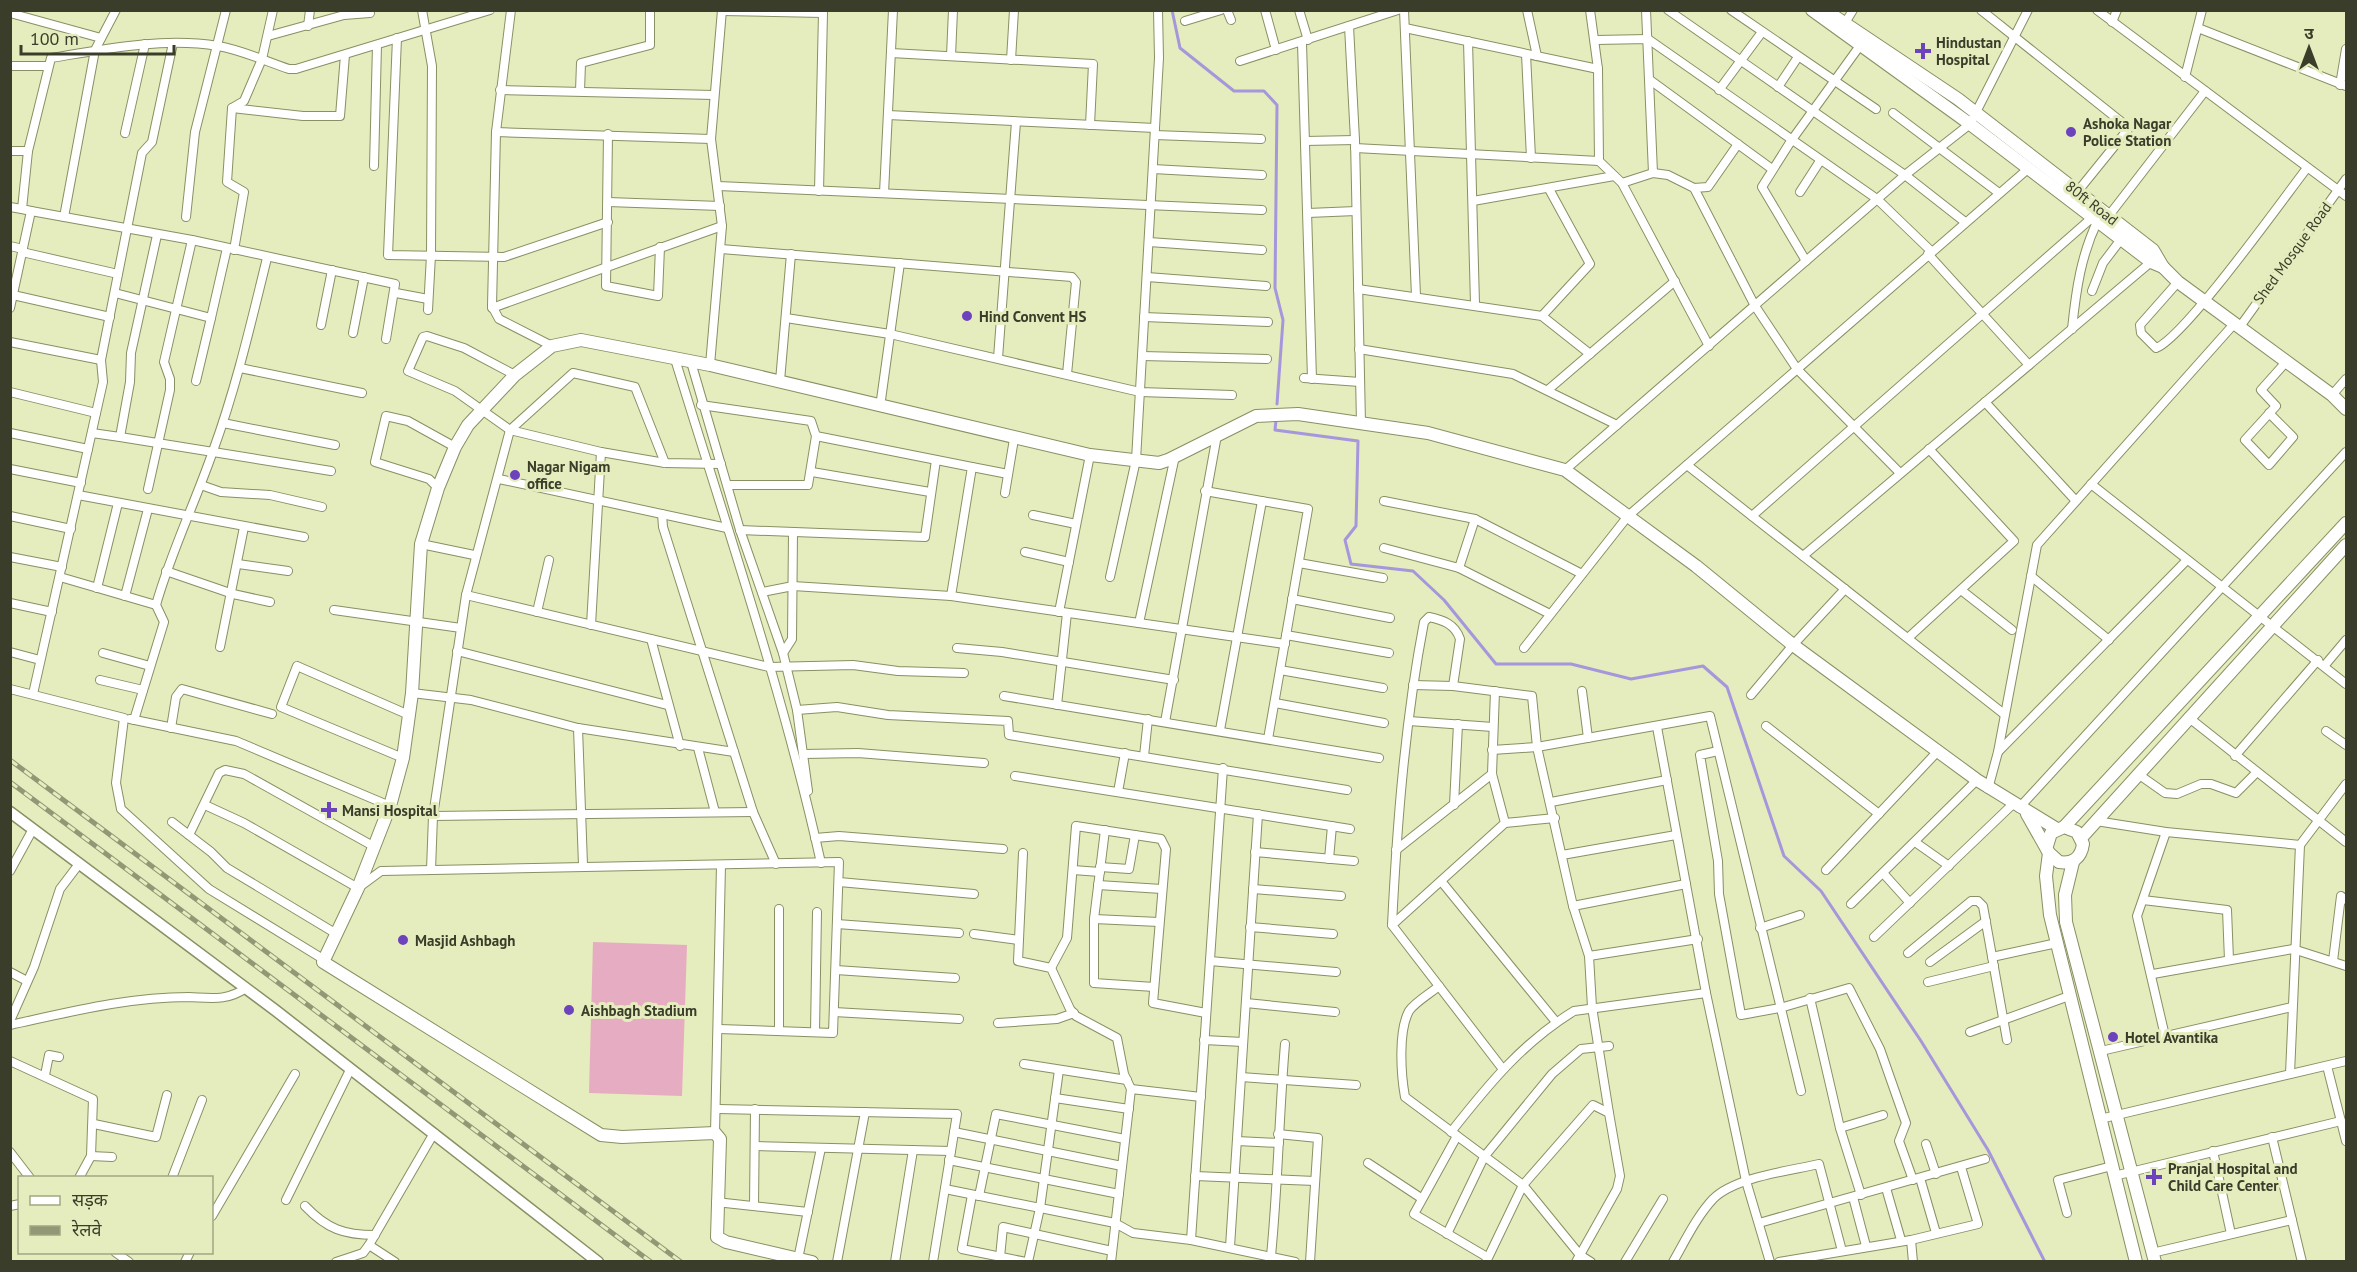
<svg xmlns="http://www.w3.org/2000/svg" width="2357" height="1272" viewBox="0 0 2357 1272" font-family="'PT Sans','Noto Sans Devanagari',sans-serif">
	<rect width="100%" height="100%" fill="#e5ecbd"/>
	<!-- pitch -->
	<path fill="#e6acc2" d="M593,942L687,945L682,1096L589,1093Z"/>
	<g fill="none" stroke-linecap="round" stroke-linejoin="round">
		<!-- stream -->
		<g stroke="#a696db" stroke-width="3">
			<path d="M1172,10L1180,48L1234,91H1264L1277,105L1275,288L1283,320L1277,404"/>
			<path d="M1276,420L1275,430L1358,441L1356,526L1345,540L1351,564L1413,571L1444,600L1496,664H1571L1631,679L1703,666L1727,687L1784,856L1821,891L1921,1041L1988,1150L2045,1262"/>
		</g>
		<!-- minor casing -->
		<g stroke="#8a8f64" stroke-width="10">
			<g id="minor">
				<path d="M422,10L432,66L431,255L428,310"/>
				<path d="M511,10L496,132L492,306L499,319L552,346"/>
				<path d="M1227,10L1231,20"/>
				<path d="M1265,10L1276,50"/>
				<path d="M1299,10L1308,40"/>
				<path d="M1404,10L1416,296"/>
				<path d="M1527,10L1537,56"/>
				<path d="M1590,10L1598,69L1599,161"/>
				<path d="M1646,10L1653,173"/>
				<path d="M1668,10L1905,175L1965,222"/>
				<path d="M1731,10L1876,109"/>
				<path d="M1981,10L2129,128L2078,191"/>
				<path d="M2097,10L2346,196"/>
				<path d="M722,11L823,13L819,191"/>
				<path d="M10,13L101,38"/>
				<path d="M1185,21L1221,10"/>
				<path d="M2112,22L2117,10"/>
				<path d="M1845,23L1853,10"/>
				<path d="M308,26L310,10"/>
				<path d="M1349,26L1355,140L1361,423"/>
				<path d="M1405,28L1598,69"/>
				<path d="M2198,28L2346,86"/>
				<path d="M268,36L344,15L370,13"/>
				<path d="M397,38L388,255L504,257L608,222"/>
				<path d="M1596,40L1648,39L1877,199L1931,251"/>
				<path d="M1468,41L1475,304"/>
				<path d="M1302,43L1312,379"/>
				<path d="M891,53L1093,64L1090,125"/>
				<path d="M1526,54L1531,158"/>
				<path d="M951,56L953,10"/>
				<path d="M1011,60L1014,10"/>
				<path d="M1240,61L1398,10"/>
				<path d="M10,66H48"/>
				<path d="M2185,77L2202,10"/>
				<path d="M1650,80L1772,169"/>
				<path d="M2340,85L2346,49"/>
				<path d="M1778,87L1798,57"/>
				<path d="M500,90L714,95"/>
				<path d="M1719,90L1762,32"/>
				<path d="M580,91L581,63L650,45V10"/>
				<path d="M232,108L303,116H340L345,55"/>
				<path d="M1893,113L1999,193"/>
				<path d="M888,115L1155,128"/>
				<path d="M496,132L711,139"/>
				<path d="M125,133L145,44"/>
				<path d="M608,134L606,286L658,296L660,247"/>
				<path d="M1155,135L1261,139"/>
				<path d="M1305,141L1355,140"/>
				<path d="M1355,148L1599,161L1622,183L1709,346"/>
				<path d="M10,151H28"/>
				<path d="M374,166L377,45"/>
				<path d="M1153,169L1262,175"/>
				<path d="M1622,183L1653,173L1668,175L1694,188L1755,306L1797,369L1900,473"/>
				<path d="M718,186L1262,210"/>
				<path d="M1694,188L1708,187L1738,144"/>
				<path d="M1800,192L1820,161"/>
				<path d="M884,193L893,10"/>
				<path d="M1473,201L1614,176"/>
				<path d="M608,202L720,206"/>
				<path d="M10,207L22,209"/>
				<path d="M31,211L192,240L395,284L386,339"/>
				<path d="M1308,213L1356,211"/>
				<path d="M64,217L95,50L116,10"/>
				<path d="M186,217L195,132L226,10"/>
				<path d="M2107,218L2205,91"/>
				<path d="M1149,242L1262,250"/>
				<path d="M10,246L23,249"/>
				<path d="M721,249L1072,277L1076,282L1067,374"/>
				<path d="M234,250L244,192L227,182L232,108L244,101L262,59L273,10"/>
				<path d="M22,252L118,274"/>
				<path d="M1928,254L2029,365"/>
				<path d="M1806,261L1762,187L1791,141L1859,47"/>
				<path d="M1147,277L1266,286"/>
				<path d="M2178,282L2140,325L2141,333L2156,348C2184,338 2283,199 2307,168"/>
				<path d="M1358,289L1542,316L1590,354"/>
				<path d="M2092,291L2103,263L2122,238"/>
				<path d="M115,293L211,318L227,248"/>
				<path d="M396,293L428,299"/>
				<path d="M13,295L110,317"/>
				<path d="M10,308L31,211L22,209L28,151L51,58C105,49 163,37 218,46C242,50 265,61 289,69H296L490,10"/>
				<path d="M492,308L722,226"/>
				<path d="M1542,316L1590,264L1549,189"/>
				<path d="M1144,317L1268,322"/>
				<path d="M786,318L890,334L1140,392L1232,395"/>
				<path d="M321,325L332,270"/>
				<path d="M2239,328L2346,179"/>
				<path d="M2072,329C2076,290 2081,255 2098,220"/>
				<path d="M353,333L364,277"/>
				<path d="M10,342L101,360"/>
				<path d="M1359,349L1513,374L1617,425"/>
				<path d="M1142,356L1267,359"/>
				<path d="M998,358L1016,122"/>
				<path d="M675,359C726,525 783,692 821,863"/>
				<path d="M691,362L740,530L783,653L797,710L808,791"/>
				<path d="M710,365L722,226L711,139L722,10"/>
				<path d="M240,368L362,393"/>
				<path d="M515,375L464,348L427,336L423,337L408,371L455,391L510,430L601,452L665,463L721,464"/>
				<path d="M1304,378L1360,382"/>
				<path d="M196,381L211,318"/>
				<path d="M780,381L791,254"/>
				<path d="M1549,389L1675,281"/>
				<path d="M10,392L96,413"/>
				<path d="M2332,395L2346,379"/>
				<path d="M1985,402L2076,501"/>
				<path d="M701,405L811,421L816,436L972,467L951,596"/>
				<path d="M880,407L900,263"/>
				<path d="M2269,413L2293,437L2269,465L2245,440L2276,406L2261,390L2286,362"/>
				<path d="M223,423L335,445"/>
				<path d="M10,433L88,449"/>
				<path d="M92,433L120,437L130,382L131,353L157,235"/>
				<path d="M120,437L331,471"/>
				<path d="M1687,465L2004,714"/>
				<path d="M972,467L1008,474"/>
				<path d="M10,469L81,483"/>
				<path d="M1565,470L1905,175L1970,124L2028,10"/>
				<path d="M812,472L930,492"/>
				<path d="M499,479L727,528"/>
				<path d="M2091,484L2346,684"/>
				<path d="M201,485L221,492L270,495L322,507"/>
				<path d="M728,485H808L816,436"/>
				<path d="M438,488L429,479L375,462L386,416L408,421L455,447"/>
				<path d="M148,489L170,390V379L164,362L192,240"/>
				<path d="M1205,491L1308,509L1268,739"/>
				<path d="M1005,493L1014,439"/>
				<path d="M78,495L304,537"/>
				<path d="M1384,501L1475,519L1582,574"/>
				<path d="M662,514L663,527L753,812L776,864"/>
				<path d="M1033,515L1076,524"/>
				<path d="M10,516L71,529"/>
				<path d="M1752,516L2094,216"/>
				<path d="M740,530L925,537L936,460"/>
				<path d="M421,544L474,555"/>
				<path d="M1384,548L1459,568L1550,614"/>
				<path d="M1025,552L1069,562"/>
				<path d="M1803,556L2151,262"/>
				<path d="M10,557L62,567"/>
				<path d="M1299,563L1383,578"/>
				<path d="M238,564L288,571"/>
				<path d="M1459,568L1475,519"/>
				<path d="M166,571L233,594L270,602"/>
				<path d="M2031,576L2109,640"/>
				<path d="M60,577L156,605"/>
				<path d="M1110,577L1136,460L1159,58L1158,10"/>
				<path d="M97,588L118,503"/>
				<path d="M1961,590L2012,630"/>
				<path d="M762,592L793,586L951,596L1285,644"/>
				<path d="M466,595L769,667L853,665L898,671L964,673"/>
				<path d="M125,596L148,509"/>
				<path d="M1292,599L1390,618"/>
				<path d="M10,603L52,612"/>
				<path d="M334,610L461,628"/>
				<path d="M537,612L549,560"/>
				<path d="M1059,612L1090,455"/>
				<path d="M1139,623L1175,456"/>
				<path d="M591,625L601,452"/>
				<path d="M1286,635L1389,653"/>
				<path d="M1908,638L2014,541L1929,449"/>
				<path d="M651,639L680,746"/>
				<path d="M220,647L244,527"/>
				<path d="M957,648L1002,652L1174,680"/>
				<path d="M1524,648L1628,516L2029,168"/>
				<path d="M457,651L667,705"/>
				<path d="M10,652L40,660"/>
				<path d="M103,653L150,666"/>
				<path d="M783,653L792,639L793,532"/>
				<path d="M2325,665L2346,640"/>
				<path d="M1280,670L1383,688"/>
				<path d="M100,680L143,690"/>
				<path d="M1413,685L1453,686L1532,696L1537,747L1573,906L1589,956L1592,1007L1609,1113"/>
				<path d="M1453,686L1460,639C1455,624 1443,620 1429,617L1424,622C1405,721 1397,824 1392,925L1502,1068"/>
				<path d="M10,689L124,718L116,783L121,809L209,889L323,959"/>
				<path d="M1582,691L1588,738"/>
				<path d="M412,693L471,700L578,728L734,752"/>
				<path d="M33,694L103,382L101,360L142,153L152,142L173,43"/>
				<path d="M1751,695L1793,645L1845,589"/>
				<path d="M1004,696L1379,758"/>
				<path d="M1275,703L1384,723"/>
				<path d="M1057,705L1067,613"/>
				<path d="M797,710L837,707L888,715L1008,721L1009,735L1347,790"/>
				<path d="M2188,717L2346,842"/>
				<path d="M130,719L236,741L390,806"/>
				<path d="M134,720L164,622L156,605C171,552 195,503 213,451C236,388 251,323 267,258"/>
				<path d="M1409,721L1493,727"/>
				<path d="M1165,722L1217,435"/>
				<path d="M1766,726L1879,814"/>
				<path d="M1657,727L1706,993L1746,1181L1770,1262"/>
				<path d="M171,728L176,697L182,689L272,714"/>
				<path d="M578,728L583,865"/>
				<path d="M1220,730L1262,501"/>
				<path d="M2326,731L2346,745"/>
				<path d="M698,748L715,812"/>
				<path d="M1492,750L1537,747L1710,716L1801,1091"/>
				<path d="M1718,751L1700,755L1718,861L1719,894L1741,1015L1780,1008L1849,988L1880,1049L1906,1123L1899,1141L1913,1180"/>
				<path d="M1998,752L2187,560"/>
				<path d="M804,754L858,753L984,763"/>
				<path d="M1144,756L1148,719"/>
				<path d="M2235,756L2318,660"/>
				<path d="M403,758L281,707L297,666L409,715"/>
				<path d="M2138,774L2165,793L2177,794L2201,784H2211L2236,793L2256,773"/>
				<path d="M1015,776L1350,829"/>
				<path d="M1988,789L1998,752L2037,545L2234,324"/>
				<path d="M1118,792L1125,753"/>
				<path d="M1551,802L1667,780"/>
				<path d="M205,805L244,823L358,888L381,871L839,862L833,1033L719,1029"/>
				<path d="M1454,805L1458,724"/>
				<path d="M2019,808L2346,452"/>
				<path d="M433,816L753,812"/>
				<path d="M2096,821L2166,832L2300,845"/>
				<path d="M172,822L211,852L227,868L335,933"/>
				<path d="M1505,823L1555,818"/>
				<path d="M1105,830L1094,919V983L1154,987"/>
				<path d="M189,835L219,773L225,770L244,774L373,846"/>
				<path d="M815,838L839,836L1003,849"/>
				<path d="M1915,842L1949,866"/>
				<path d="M1396,850L1492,774"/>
				<path d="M1255,852L1354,861"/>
				<path d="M1023,853L1018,961L1051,968L1070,1009L1076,1016L1117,1038L1124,1074L1131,1089"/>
				<path d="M1562,855L1676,835"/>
				<path d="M1329,859L1332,826"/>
				<path d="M1100,867L1129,869L1135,835"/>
				<path d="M431,870L433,816L466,595L510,430L573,373L635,387L665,463"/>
				<path d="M1073,870L1100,872"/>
				<path d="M1826,870L1938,751"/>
				<path d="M10,871L33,829"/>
				<path d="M1883,873L1910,903"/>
				<path d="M1441,881L1556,1022"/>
				<path d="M839,882L974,894"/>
				<path d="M1098,885L1162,889"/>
				<path d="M1253,889L1341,896"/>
				<path d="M2143,900L2227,910L2229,960"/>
				<path d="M1851,904L1977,780"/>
				<path d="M1573,906L1686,884"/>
				<path d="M1094,919L1159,922"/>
				<path d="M837,924L959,933"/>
				<path d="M1392,925L1505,823L1492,774L1495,691"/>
				<path d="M1250,927L1333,934"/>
				<path d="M1760,928L1800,915"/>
				<path d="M974,934L1019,940"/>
				<path d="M1874,937L2013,804"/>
				<path d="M1908,953L1971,901H1978L1983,906L2007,1040"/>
				<path d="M1589,956L1698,939"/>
				<path d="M1992,957L2057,943"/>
				<path d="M1210,961L1336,972"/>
				<path d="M2333,961L2341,896L2346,900"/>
				<path d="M1930,962L1986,921"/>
				<path d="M1051,968L1067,938L1076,826L1161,839L1166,849L1153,1003L1206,1013"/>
				<path d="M836,970L955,978"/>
				<path d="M10,972L27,981"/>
				<path d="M2153,974L2293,949L2346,966"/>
				<path d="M1928,982L1994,966"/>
				<path d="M1439,986C1431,993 1415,1002 1409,1011C1398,1031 1401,1075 1405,1097L1523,1185L1580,1255L1591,1262"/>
				<path d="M1810,998L1840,1128L1861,1195"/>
				<path d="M1246,1003L1335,1012"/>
				<path d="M834,1012L959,1019"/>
				<path d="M10,1021L34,967L60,889L79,864"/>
				<path d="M998,1023L1057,1019L1074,1013"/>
				<path d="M10,1025C70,1012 128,997 189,997C212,998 227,1001 246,988"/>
				<path d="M779,1031V909"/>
				<path d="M815,1032L817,912"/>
				<path d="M1970,1032L2069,996"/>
				<path d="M2165,1036L2137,916L2166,832"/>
				<path d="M1204,1040L1243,1042"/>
				<path d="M2101,1051L2292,1007"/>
				<path d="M10,1061L93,1099L91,1156L79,1178"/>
				<path d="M1024,1064L1127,1080"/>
				<path d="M2327,1066L2346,1141"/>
				<path d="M2290,1074L2300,845L2346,784"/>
				<path d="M45,1075L49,1055L59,1057"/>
				<path d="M1241,1077L1356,1085"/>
				<path d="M1055,1098L1129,1109"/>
				<path d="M718,1109L957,1114L933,1262"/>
				<path d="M2100,1119L2346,1061"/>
				<path d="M94,1124L156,1137L167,1095"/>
				<path d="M1840,1128L1883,1115"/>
				<path d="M954,1132L1122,1166"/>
				<path d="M1451,1132C1488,1085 1522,1043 1574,1011L1706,993"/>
				<path d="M715,1133L721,865"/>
				<path d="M1278,1134L1318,1138L1310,1262"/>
				<path d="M1457,1136L1414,1214L1487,1257"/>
				<path d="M2272,1137L2302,1262"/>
				<path d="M1237,1141L1279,1143"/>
				<path d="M1926,1144L1936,1174"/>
				<path d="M755,1146L951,1151"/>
				<path d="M2213,1151L2231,1234"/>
				<path d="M10,1152L30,1178"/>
				<path d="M91,1156L112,1157"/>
				<path d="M949,1160L1119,1194"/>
				<path d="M1368,1163L1421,1198"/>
				<path d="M1195,1176L1315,1181"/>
				<path d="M2114,1176L2341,1121"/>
				<path d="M172,1178L202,1100"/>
				<path d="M1920,1178L1936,1233"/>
				<path d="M1886,1188L1901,1240"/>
				<path d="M945,1189L1115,1223L1133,1233L1191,1240L1295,1262"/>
				<path d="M972,1195L962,1249L1026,1262"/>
				<path d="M979,1196L996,1114L1125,1139"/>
				<path d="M1853,1197L1866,1246"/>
				<path d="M286,1200L350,1070"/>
				<path d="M716,1202L808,1212"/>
				<path d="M10,1206L20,1204"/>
				<path d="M305,1206C327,1229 344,1235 375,1235"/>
				<path d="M754,1206L755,1109"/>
				<path d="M2067,1213L2058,1180L2112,1166"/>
				<path d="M212,1216L295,1074"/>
				<path d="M1759,1223L1985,1159"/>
				<path d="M1447,1234L1484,1157L1552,1074L1581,1049L1609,1046"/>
				<path d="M1191,1240L1223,768"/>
				<path d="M1911,1240L1913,1262"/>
				<path d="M369,1245L395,1262"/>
				<path d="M1230,1247L1258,814"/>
				<path d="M115,1252L129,1262"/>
				<path d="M2152,1253L2292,1220"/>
				<path d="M1271,1256C1278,1185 1279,1115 1285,1044"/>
				<path d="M1000,1257L1003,1227L1112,1251"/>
				<path d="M798,1259L821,1148"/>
				<path d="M185,1262L190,1252"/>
				<path d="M336,1262L363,1253L369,1245L434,1133"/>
				<path d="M837,1262L865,1112"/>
				<path d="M895,1262L913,1150"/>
				<path d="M1028,1262L1040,1208L1059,1070"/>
				<path d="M1111,1262L1131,1089L1201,1097"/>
				<path d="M1486,1262L1523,1185L1593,1105L1609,1113L1620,1176L1617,1189L1576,1262"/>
				<path d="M1625,1262L1663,1199"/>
				<path d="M1673,1262C1685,1241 1697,1216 1713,1199C1735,1177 1789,1171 1819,1164L1842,1251"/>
				<path d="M1779,1262L1911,1240L1978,1224L1961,1167"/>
			</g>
		</g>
		<!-- tertiary casing -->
		<g stroke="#8a8f64" stroke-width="13">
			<path id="tertiary" d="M10,812L275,1010L598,1262"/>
		</g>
		<!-- secondary casing -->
		<g stroke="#8a8f64" stroke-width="14">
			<g id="secondary">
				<path d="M1812,10L1970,124L2151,262L2163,267"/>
				<path d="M1825,10L1958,99L2153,250L2163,267L2178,282L2332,395L2346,409"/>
				<path d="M2027,814L2049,853L2059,862C2073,864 2081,858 2083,844L2077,832L2064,827L2051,833L2047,846"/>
				<path d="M2064,827L2346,523"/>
				<path d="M2081,838L2346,545"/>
				<path d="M2049,853L2046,876L2050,915L2136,1262"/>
				<path d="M2073,862L2065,895L2066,922L2155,1262"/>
				<path d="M812,1262L726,1242L717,1237L720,1139L715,1133L622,1137L601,1135L323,962L358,888L390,806L403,758L412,693L421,544L438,488L455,447L468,425L515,375L552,346L581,340L710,365L1090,455L1159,463L1168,460L1256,416L1298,414L1428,433L1565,470L1696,566L1793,645L1977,780L2057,829"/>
			</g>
		</g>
		<!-- minor -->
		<use href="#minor" stroke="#fff" stroke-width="8"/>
		<!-- tertiary -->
		<use href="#tertiary" stroke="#fff" stroke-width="10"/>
		<!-- secondary -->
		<use href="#secondary" stroke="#fff" stroke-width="12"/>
		<!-- rail casing -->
		<g stroke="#929776" stroke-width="5">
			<g id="rail">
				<path d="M10,760L681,1262"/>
				<path d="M10,782L651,1262"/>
			</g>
		</g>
		<!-- rail -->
		<use href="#rail" stroke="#e5ecbd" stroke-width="3" stroke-dasharray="9" stroke-linecap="butt"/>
	</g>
	<!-- markers -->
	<g fill="#6c43bc" stroke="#e5ecbd" stroke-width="2">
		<path d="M1920 42h6v6h6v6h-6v6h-6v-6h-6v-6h6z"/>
		<circle cx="2071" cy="132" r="6"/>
		<circle cx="967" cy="316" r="6"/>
		<circle cx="515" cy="475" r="6"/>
		<path d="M326 801h6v6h6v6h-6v6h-6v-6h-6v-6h6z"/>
		<circle cx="403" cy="940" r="6"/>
		<circle cx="569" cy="1010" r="6"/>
		<circle cx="2113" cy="1037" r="6"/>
		<path d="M2151 1168h6v6h6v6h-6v6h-6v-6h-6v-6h6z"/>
	</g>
	<g text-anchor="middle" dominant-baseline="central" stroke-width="6" stroke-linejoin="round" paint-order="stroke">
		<!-- poi labels -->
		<g font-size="15" font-weight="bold" fill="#3a3d2a" stroke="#e5ecbd" text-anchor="start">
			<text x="1936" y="42">Hindustan<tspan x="1936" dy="17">Hospital</tspan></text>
			<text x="2083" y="123">Ashoka Nagar<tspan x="2083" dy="17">Police Station</tspan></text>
			<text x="979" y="316">Hind Convent HS</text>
			<text x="527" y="466">Nagar Nigam<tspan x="527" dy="17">office</tspan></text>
			<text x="342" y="810">Mansi Hospital</text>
			<text x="415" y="940">Masjid Ashbagh</text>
			<text x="581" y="1010">Aishbagh Stadium</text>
			<text x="2125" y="1037">Hotel Avantika</text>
			<text x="2168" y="1168">Pranjal Hospital and<tspan x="2168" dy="17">Child Care Center</tspan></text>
		</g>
		<!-- street labels -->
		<g font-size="15" fill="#3a3d2a" stroke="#e5ecbd">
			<text transform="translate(2092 203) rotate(38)">80ft Road</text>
			<text transform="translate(2292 253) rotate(-54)">Shed Mosque Road</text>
		</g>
	</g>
	<!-- border -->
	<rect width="2357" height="1272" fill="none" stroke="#3a3d2a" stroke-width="24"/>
	<!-- legend -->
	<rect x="18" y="1176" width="195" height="78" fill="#e5ecbd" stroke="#a1a682" stroke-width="1.5"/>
	<rect x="30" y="1196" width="30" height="9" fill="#ffffff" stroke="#a1a682" stroke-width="1.5"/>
	<text x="72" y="1206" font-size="18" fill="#3a3d2a">सड़क</text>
	<rect x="30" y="1226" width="30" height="9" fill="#929776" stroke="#a1a682" stroke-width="1.5"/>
	<text x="72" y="1236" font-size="18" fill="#3a3d2a">रेलवे</text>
	<!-- north arrow -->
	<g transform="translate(2309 48)" stroke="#e5ecbd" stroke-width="4.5" paint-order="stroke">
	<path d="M0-4.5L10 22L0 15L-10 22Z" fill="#3a3d2a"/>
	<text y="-9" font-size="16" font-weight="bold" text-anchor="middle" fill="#3a3d2a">उ</text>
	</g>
	<!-- scale -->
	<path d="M21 45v9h153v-9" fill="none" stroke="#3a3d2a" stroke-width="3"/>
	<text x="30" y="45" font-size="18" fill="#3a3d2a" stroke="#e5ecbd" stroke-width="4.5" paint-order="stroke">100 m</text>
</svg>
